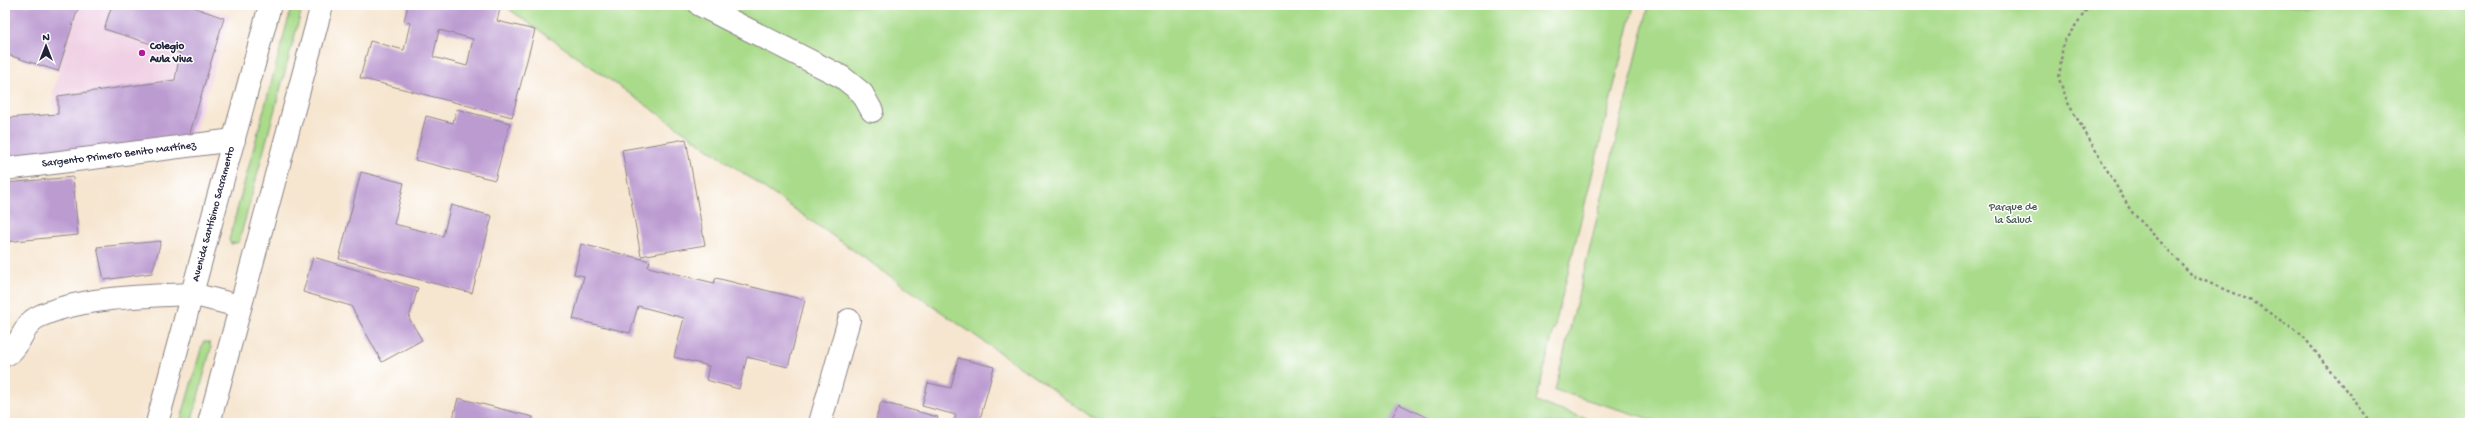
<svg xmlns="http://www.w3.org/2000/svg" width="2475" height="428" viewBox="0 0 2475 428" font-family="'Gochi Hand',sans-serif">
	<rect width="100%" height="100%" fill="#fff"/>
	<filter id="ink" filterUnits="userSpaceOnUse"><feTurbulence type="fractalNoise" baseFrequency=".025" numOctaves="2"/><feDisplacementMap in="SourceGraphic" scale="8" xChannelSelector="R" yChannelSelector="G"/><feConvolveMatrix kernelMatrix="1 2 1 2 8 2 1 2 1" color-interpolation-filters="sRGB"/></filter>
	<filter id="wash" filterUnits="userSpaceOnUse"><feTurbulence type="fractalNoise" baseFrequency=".012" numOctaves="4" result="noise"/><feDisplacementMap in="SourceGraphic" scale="16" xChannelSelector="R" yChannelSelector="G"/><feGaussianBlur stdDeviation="0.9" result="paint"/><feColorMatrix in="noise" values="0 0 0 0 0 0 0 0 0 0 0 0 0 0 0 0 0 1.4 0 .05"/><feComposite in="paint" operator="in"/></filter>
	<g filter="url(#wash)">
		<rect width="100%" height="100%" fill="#f6e5cf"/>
		<!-- built -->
		<path fill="#f0d0e4" d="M79,5H198L230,15L193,139L55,146L53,92Z"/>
		<!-- green -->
		<g fill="#a9db8a" stroke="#667e62">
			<path d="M292,5H303L239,242L231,244L229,240Z"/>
			<path d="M503,5H1634L1536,402L1599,423H1100Z"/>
			<path d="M1649,5H2470V423H1663L1555,390Z"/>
			<path d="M203,342H209L211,348L191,423H180Z"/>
		</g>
		<g id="blocks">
			<!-- building -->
			<g fill="#bc9bd1" fill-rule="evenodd">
				<path d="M5,5H79L58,71L5,54Z"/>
				<path d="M112,5H187L224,18L187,143L5,164V118L58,114V96L175,80L180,53L104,29Z"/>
				<path d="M408,5H501L497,21L535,30L512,117L360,78L370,41L404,50L410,23L404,21ZM439,30L473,39L467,66L433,57Z"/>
				<path d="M456,109L510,123L495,180L415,160L426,116L453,123Z"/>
				<path d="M686,139L705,245L641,256L622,150Z"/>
				<path d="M361,172L404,183L394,224L443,236L451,205L492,216L472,293L339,259Z"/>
				<path d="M73,177L78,235L5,242V183Z"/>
				<path d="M161,241L152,273L104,280L97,247Z"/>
				<path d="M581,244L650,261L648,267L714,283L716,278L805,300L788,367L747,357L739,389L706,380L709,366L674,357L684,318L638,306L630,333L573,319L584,276L574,274Z"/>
				<path d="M313,257L418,288L409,318L422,340L382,362L351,306L303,292Z"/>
				<path d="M958,358L994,367L979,423H954L956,415L922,406L928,383L951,388Z"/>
				<path d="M458,398L533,417L532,423H452Z"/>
				<path d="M881,402L938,417L936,423H875Z"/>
				<path d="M1399,404L1438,423H1389Z"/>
			</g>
		</g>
	</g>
	<g filter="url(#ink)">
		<use href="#blocks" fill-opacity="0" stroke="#8c8485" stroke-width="1"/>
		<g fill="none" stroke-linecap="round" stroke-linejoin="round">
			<!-- minor casing -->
			<g stroke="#8c8485" stroke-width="24">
				<g id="minor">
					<path d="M700,5L842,77L862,93L872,111"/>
					<path d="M5,169L234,140"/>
					<path d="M5,355C19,351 23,325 36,318C76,297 146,296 192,294"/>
					<path d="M820,423L849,320"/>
				</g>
			</g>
			<!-- major casing -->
			<g stroke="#8c8485" stroke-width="24">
				<g id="major">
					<path d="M192,294L239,306"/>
					<path d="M157,423L270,5"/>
					<path d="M209,423L322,5"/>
				</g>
			</g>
			<!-- path -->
			<path stroke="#8c8485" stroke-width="2.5" stroke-dasharray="3 3" stroke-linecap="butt" d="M2090,5L2063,43L2059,79L2068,103L2131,211L2193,276L2254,302L2303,336L2372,423"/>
			<!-- minor -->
			<use href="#minor" stroke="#fff" stroke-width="22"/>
			<!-- major -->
			<use href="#major" stroke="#fff" stroke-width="22"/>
		</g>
	</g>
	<!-- markers -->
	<circle fill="#b5179e" stroke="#fff" stroke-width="1.5" cx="142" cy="53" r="4"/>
	<g text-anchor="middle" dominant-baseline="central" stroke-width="3" stroke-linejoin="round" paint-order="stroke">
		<!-- poi labels -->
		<g font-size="11" font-weight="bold" fill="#22223b" stroke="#fff" text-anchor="start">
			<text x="150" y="47">Colegio<tspan x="150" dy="13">Aula Viva</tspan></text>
		</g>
		<!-- street labels -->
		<g font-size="11" fill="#22223b" stroke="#fff">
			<text transform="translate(119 155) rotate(-7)">Sargento Primero Benito Martínez</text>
			<text transform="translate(214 214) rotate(-75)">Avenida Santísimo Sacramento</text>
		</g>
		<!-- park labels -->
		<g font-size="11" fill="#4a5a53" stroke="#fff">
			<text x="2013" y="208">Parque de<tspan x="2013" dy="13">la Salud</tspan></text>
		</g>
	</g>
	<!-- margin -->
	<rect width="2475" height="428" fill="none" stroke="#fff" stroke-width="20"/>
	<!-- north arrow -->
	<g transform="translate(46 46)" stroke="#ffffff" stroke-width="3" paint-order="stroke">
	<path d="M0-3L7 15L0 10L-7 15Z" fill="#22223b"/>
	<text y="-6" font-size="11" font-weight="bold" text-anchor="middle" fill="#22223b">N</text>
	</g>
</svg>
